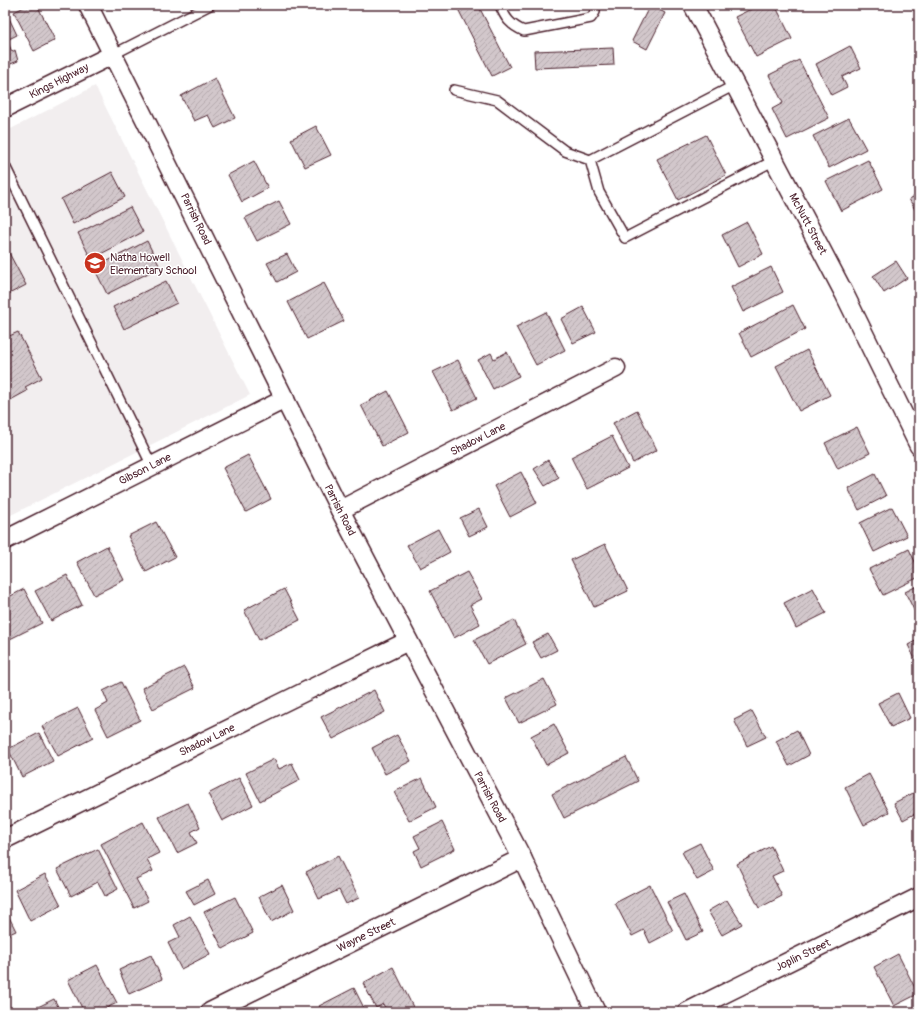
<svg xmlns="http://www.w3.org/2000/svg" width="924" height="1017" viewBox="0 0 924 1017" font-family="Pangolin,sans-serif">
	<defs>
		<pattern id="building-hatch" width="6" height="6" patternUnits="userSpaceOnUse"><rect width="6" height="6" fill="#d2c7cb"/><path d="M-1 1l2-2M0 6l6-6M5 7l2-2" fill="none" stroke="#b6aaae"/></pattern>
	</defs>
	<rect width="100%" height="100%" fill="#fff"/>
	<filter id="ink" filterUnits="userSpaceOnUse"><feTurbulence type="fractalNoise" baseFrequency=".025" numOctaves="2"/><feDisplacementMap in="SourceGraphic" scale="8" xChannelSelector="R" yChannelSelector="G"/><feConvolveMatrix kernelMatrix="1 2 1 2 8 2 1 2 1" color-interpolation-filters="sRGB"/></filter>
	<g filter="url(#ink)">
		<!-- built -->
		<path fill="#f2eeef" d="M95,86L250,395L5,518V132Z"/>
		<!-- building -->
		<g fill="url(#building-hatch)" stroke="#4a1f2b">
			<path d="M28,5H37L55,40L34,51L14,12Z"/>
			<path d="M456,5H478L510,67L492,76Z"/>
			<path d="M650,5L665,13L647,49L632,41Z"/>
			<path d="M759,5H775L792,39L756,57L735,17Z"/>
			<path d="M9,18L17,35L7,40L12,52L15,50L18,61L8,65L10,69L5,71V20Z"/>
			<path d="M850,46L861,68L842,77L847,87L831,95L816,64Z"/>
			<path d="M613,48L614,65L535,68L534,51Z"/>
			<path d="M799,60L829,118L787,139L772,109L783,103L769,75Z"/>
			<path d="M215,78L235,118L215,128L208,115L194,121L181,96Z"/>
			<path d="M849,118L866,149L829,168L813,136Z"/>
			<path d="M316,126L331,155L305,167L291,139Z"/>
			<path d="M706,135L726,175L678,200L657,159Z"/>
			<path d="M868,160L883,189L841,211L826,181Z"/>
			<path d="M254,161L268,188L242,202L228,175Z"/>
			<path d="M112,172L125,197L73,224L61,199Z"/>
			<path d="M919,194V212L917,213L909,199Z"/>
			<path d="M279,201L291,224L257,241L245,218Z"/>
			<path d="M130,207L143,232L91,259L78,233Z"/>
			<path d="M747,222L763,254L738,267L722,235Z"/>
			<path d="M147,241L160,267L107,294L94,268Z"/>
			<path d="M9,253L26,285L5,296V255Z"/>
			<path d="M287,254L296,272L277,282L267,263Z"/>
			<path d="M896,261L907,278L884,293L873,276Z"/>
			<path d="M771,267L783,292L743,312L731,287Z"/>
			<path d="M166,281L177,303L124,329L113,307Z"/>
			<path d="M324,283L344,321L307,339L288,302Z"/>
			<path d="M793,305L805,329L751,357L739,333Z"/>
			<path d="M583,307L596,332L573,343L561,319Z"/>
			<path d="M546,312L565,350L536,365L516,327Z"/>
			<path d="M18,332L42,378L25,387L27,391L5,403V338Z"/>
			<path d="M807,350L830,395L799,411L776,366Z"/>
			<path d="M507,352L519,376L493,389L478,360L491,353L494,359Z"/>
			<path d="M458,360L477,398L453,410L433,372Z"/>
			<path d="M388,391L409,432L382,446L361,405Z"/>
			<path d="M637,410L657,450L633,463L613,423Z"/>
			<path d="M857,427L870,453L838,469L825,443Z"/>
			<path d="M612,436L628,468L587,489L571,457Z"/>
			<path d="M248,455L271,499L246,512L223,468Z"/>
			<path d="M548,460L559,478L545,486L534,469Z"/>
			<path d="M521,472L537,503L510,517L494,486Z"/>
			<path d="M875,474L886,496L859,510L848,488Z"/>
			<path d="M892,507L907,536L874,552L860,523Z"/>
			<path d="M479,509L488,527L469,536L460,518Z"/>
			<path d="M156,522L175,557L146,572L128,536Z"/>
			<path d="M438,529L450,552L420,568L407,545Z"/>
			<path d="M605,544L628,591L594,607L571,560Z"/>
			<path d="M107,546L124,580L94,595L77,562Z"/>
			<path d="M909,549L919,570V577L883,595L869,569Z"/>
			<path d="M467,572L482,599L470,605L480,624L454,638L430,591Z"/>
			<path d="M67,575L82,605L51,621L35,591Z"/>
			<path d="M919,585V613L916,614L905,592Z"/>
			<path d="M813,588L826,613L796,628L784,603Z"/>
			<path d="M24,589L42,623L6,641L5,599Z"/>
			<path d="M284,589L300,620L259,640L244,610Z"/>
			<path d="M514,620L526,644L487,664L474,640Z"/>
			<path d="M548,634L557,650L541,658L532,642Z"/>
			<path d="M919,639V667L908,645Z"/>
			<path d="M184,667L195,688L153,709L142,688Z"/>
			<path d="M544,679L557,704L519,723L506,698Z"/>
			<path d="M121,682L140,720L108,736L95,710L108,703L103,691Z"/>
			<path d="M374,690L385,712L333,739L321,717Z"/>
			<path d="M898,693L910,718L891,727L878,703Z"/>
			<path d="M78,708L93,738L58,756L42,726Z"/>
			<path d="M752,711L766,737L747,746L734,720Z"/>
			<path d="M554,724L569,753L546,765L531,736Z"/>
			<path d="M797,730L809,755L789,766L776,741Z"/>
			<path d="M39,733L53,761L22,777L8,749Z"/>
			<path d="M397,735L411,761L385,774L372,748Z"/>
			<path d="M626,757L638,781L564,818L552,794Z"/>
			<path d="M274,759L279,769L292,763L300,780L260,801L246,773Z"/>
			<path d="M869,774L889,812L864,825L845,787Z"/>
			<path d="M239,778L253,805L222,821L208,794Z"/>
			<path d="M422,778L436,807L409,821L394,792Z"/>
			<path d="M919,790V813L918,812L903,820L894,803Z"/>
			<path d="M188,803L200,827L191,832L197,843L177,853L159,817Z"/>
			<path d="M143,822L159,853L147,859L153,871L136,879L148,901L134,908L101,844Z"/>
			<path d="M442,822L455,849L421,866L414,851L420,848L414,836Z"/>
			<path d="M700,843L714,871L697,880L682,852Z"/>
			<path d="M771,846L783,871L772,876L782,896L759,908L737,864Z"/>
			<path d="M98,849L118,889L105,896L98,882L71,896L57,869Z"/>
			<path d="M338,856L359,898L346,904L339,890L319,899L306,872Z"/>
			<path d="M45,874L61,905L30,921L15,890Z"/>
			<path d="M208,880L215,894L194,905L186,891Z"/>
			<path d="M282,885L294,910L271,922L259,897Z"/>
			<path d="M650,885L673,931L650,943L644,930L632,936L615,903Z"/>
			<path d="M684,894L703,932L686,940L667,902Z"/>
			<path d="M235,897L253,933L223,949L204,912Z"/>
			<path d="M727,900L742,924L722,935L708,911Z"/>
			<path d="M5,909L16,931L5,936Z"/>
			<path d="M190,916L210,954L181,969L168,943L180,937L174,925Z"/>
			<path d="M898,954L918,994L894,1006L874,967Z"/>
			<path d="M151,955L162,979L129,994L119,970Z"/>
			<path d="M97,965L117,1003L98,1012H84L68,980Z"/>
			<path d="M393,967L414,1009L408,1012H387L383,1004L376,1008L363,983Z"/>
			<path d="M354,988L366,1012H323L319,1006Z"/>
			<path d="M54,999L61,1012H28Z"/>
			<path d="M458,1006L461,1012H446Z"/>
			<path d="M526,1007L529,1012H517Z"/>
		</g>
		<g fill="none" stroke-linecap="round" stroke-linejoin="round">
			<!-- lane casing -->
			<g stroke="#4a1f2b" stroke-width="12">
				<g id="lane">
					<path d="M500,5C505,18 510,25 524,31L591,18L595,12V5"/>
					<path d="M114,54L210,5"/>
					<path d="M735,85L590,160L599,192L625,238L775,160"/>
					<path d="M454,90L497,100L565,151L590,160"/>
					<path d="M5,166L152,466"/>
				</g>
			</g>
			<!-- street casing -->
			<g stroke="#4a1f2b" stroke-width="21">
				<g id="street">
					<path d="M88,5L340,510L522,858L596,1012"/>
					<path d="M693,5L844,293L919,446"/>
					<path d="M5,108L114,54"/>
					<path d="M340,510L616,368"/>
					<path d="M5,540L285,399"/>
					<path d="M5,839L408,641"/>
					<path d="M210,1012L522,858"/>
					<path d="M687,1012L919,897"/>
				</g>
			</g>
			<!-- lane -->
			<use href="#lane" stroke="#fff" stroke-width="9"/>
			<!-- street -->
			<use href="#street" stroke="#fff" stroke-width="18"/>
		</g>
	</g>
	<!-- icons -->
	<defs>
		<g id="school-disc" transform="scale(1.15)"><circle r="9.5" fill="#c8321e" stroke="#fff"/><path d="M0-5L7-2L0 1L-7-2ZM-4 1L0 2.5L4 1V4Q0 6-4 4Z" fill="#fff"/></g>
	</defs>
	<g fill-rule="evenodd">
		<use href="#school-disc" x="95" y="263"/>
	</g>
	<g text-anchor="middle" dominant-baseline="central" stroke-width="3" stroke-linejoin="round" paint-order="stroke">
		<!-- street labels -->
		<g font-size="11" fill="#4a1f2b" stroke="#fff">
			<text transform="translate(59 81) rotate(-27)">Kings Highway</text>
			<text transform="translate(196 219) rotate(64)">Parrish Road</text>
			<text transform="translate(808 224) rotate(62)">McNutt Street</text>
			<text transform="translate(478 439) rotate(-27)">Shadow Lane</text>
			<text transform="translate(145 469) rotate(-27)">Gibson Lane</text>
			<text transform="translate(340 510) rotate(63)">Parrish Road</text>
			<text transform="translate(207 740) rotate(-26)">Shadow Lane</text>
			<text transform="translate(490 797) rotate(62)">Parrish Road</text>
			<text transform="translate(366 935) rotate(-26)">Wayne Street</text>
			<text transform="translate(803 955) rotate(-26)">Joplin Street</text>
		</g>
		<!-- poi labels -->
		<g font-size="11" fill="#4a1f2b" stroke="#fff" text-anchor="start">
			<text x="110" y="257">Natha Howell<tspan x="110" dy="13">Elementary School</tspan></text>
		</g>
	</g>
	<!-- margin -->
	<rect width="924" height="1017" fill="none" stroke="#fff" stroke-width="20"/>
	<rect x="10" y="10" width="904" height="997" fill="none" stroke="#4a1f2b" stroke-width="1.5" filter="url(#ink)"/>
</svg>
